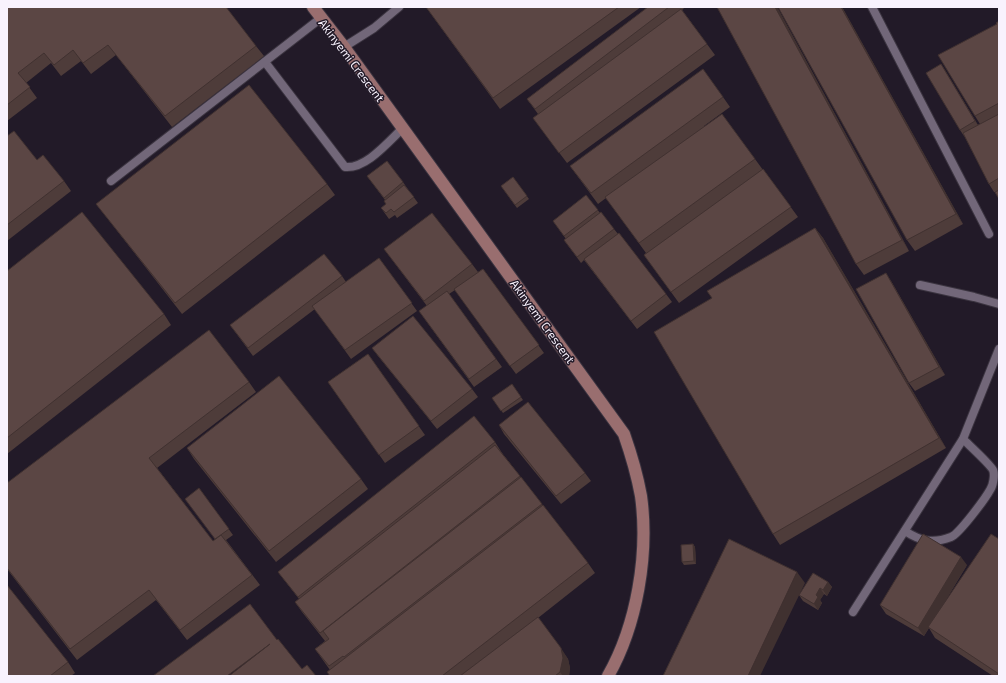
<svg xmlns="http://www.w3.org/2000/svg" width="1006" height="683" viewBox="0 0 1006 683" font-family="'Exo 2',sans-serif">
	<rect width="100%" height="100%" fill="#221a28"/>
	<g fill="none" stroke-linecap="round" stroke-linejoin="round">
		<!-- lane casing -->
		<g stroke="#3b3440" stroke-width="10">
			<g id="lane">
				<path d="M872,7L989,234"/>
				<path d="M344,47L374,28L399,7"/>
				<path d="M265,62L345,167C366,169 388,142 403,128"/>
				<path d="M111,181L321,18"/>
				<path d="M920,285L974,297L999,304"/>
				<path d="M905,531C920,541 933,544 951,537C959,534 985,499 990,490C993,486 995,475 993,470C990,464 969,445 963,439"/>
				<path d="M853,612L963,439L999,349"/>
			</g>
		</g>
		<!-- secondary casing -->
		<g stroke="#3b3440" stroke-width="14">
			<path id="secondary" d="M313,7L344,47L624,434C631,454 637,474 641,496C649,554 637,625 608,676"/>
		</g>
		<!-- lane -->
		<use href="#lane" stroke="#726779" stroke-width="8"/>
		<!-- secondary -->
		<use href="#secondary" stroke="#996e6f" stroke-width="12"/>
	</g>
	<!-- wall -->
	<g fill="#4e3c3a">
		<path d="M7,7L256,46L264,56L172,127L116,55L91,74L81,61L61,76L51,63L26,83L37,98L7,121Z"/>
		<path d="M426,7H641L500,109Z"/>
		<path d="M648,7H685L682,10L715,55L567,163L533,118L538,114L527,99Z"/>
		<path d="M777,7L909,251L864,275L856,264Z"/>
		<path d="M842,7L963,224L915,251L907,240Z"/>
		<path d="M999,21V199L995,192H994L989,184L964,135V136L960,130L941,64L978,125L980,124L975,116L997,24Z"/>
		<path d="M723,97L730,107L704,126L755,159L763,170V169L798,217L679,303L644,255L646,253L606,198L598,204L570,166Z"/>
		<path d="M7,136L64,181L71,191L7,241Z"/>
		<path d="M367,176L403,182L407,188L418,203L397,218L395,215L389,219L381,208L386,204L385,200Z"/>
		<path d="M513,177L529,199L517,208L501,186Z"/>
		<path d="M327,184L335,195L182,314L104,214L96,204Z"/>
		<path d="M586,195L600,213L614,229L666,294L672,302L637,329L584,260L581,263L564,240L566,239L553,221Z"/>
		<path d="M815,228L823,238L946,448L780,545L773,534L712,298Z"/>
		<path d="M384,249L472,264L478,272L483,269L544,353L516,374L455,290L449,294L502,367L474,387L419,311L427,306Z"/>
		<path d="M379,258L417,311L351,359L315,309L253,356L230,325L342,276L346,282Z"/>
		<path d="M7,271L164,314L171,325L7,454Z"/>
		<path d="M891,281L945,375L915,391L909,383Z"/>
		<path d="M372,348L472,389L478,397L437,429L378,356Z"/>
		<path d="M368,354L425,435L385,463L328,382Z"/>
		<path d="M249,382L256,392L157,468L213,541L215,540L199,488L233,535L226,540L260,585L187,640L156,600L77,660L7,569V483Z"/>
		<path d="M512,384L523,400L503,413L492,398Z"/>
		<path d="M499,425L585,473L591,481L561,504L504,434Z"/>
		<path d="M495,442L502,453L588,563L595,573L538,618L568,659L570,668L569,676H329L330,670L315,649L325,641L302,612L295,602L299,599L278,572Z"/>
		<path d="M187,448L361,479L368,489L276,562L194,459Z"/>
		<path d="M999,539V676H993L935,638L929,628L924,636L886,614L880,605L967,565L938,613Z"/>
		<path d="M693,544L695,547L696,564L684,565L682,562Z"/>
		<path d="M828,582L832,587L827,596L824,594L820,600L822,603L818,610L803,601L799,595Z"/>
		<path d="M68,662L75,673L71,676H7Z"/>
	</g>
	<!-- shaded-wall -->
	<g fill="#403130">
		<path d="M775,7H777L909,251L902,240Z"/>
		<path d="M841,7H842L963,224L956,214Z"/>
		<path d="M941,64L945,70L979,127L975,121Z"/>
		<path d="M815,228L823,238L946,448L939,438Z"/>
		<path d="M886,273L891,281L945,375L939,367Z"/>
		<path d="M693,544L695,547L696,564L694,561Z"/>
		<path d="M961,557L967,565L924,636L918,628Z"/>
		<path d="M797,572L805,583L760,676H748Z"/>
		<path d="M828,582L832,587L827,596L823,590Z"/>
		<path d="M820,588L824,594L820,600L822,603L818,610L814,604L816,595Z"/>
		<path d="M561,648L568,659L570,668L569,676H563L560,672Z"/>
	</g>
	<!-- building -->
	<g fill="#5b4644" stroke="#403130">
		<path d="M7,7H226L256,46L165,116L108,45L83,63L73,50L54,65L44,53L18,73L30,87L7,105Z"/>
		<path d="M426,7H619L493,98Z"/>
		<path d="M648,7H669L535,109L527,99Z"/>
		<path d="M717,7H775L902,240L856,264Z"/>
		<path d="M778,7H841L956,214L907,240Z"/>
		<path d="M681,9L707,44L559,153L533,118Z"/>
		<path d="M999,21V103L975,116L938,55L997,24L996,23Z"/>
		<path d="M941,64L975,121L960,130L926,73Z"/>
		<path d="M703,69L723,97L591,193L570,166Z"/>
		<path d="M249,85L327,184L175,303L96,204Z"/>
		<path d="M722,114L755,159L639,243L605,197Z"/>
		<path d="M999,114V178L989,184L963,133Z"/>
		<path d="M14,131L37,160L43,155L64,181L7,225V136Z"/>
		<path d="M387,161L403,182L384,198L367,176Z"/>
		<path d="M763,169L791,207L671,292L644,255Z"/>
		<path d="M513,177L527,196L515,205L501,186Z"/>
		<path d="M404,185L414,197L394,212L391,209L386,213L381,208L386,204L384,201Z"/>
		<path d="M999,190V199L995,192Z"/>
		<path d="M586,195L598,210L564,236L553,221Z"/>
		<path d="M82,212L164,314L7,438V271Z"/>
		<path d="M601,212L614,229L577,257L564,240Z"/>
		<path d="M432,213L472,264L424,301L384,249Z"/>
		<path d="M815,228L939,438L773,534L654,332L712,298L707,291Z"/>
		<path d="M619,233L666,294L631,321L584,259Z"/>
		<path d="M324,254L342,276L248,348L230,325Z"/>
		<path d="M379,258L412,303L345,350L312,306Z"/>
		<path d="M483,269L539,345L510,366L454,289Z"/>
		<path d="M886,273L939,367L909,383L856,289Z"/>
		<path d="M447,291L496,359L469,379L419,311Z"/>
		<path d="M413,316L472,389L431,421L372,348Z"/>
		<path d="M209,330L249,382L149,458L213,541L221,535L252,575L180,630L149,590L70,649L7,568V483Z"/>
		<path d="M368,354L419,426L379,455L328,382Z"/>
		<path d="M279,376L361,479L269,551L187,448Z"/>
		<path d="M512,384L521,397L501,411L492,398Z"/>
		<path d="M528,402L585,473L556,496L499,425Z"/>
		<path d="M474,416L495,442L298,597L278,572Z"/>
		<path d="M495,445L520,476L320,633L295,602Z"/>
		<path d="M521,477L542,504L344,657L343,656L329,666L315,649L329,639L323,631Z"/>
		<path d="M199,488L229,529L215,539L185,499Z"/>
		<path d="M543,505L588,563L442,676H330L327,672Z"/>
		<path d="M923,534L961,557L918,628L880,605Z"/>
		<path d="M991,534L999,539V674L928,627Z"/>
		<path d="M729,539L797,572L748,676H663Z"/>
		<path d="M693,544L694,561L682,562L681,545Z"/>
		<path d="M813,573L828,582L823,590L820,588L816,595L818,597L814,604L799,595Z"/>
		<path d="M7,585L68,662L50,676H7Z"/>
		<path d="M250,604L277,640L278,639L302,669L307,665L316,676H229L270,644L227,676H153Z"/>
		<path d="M538,617L561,648L563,658L560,672L555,676H460Z"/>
	</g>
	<g text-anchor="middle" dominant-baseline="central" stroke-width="3" stroke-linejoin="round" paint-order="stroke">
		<!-- street labels -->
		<g font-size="12" fill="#f8f2fd" stroke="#221a28">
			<text transform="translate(352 60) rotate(53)">Akinyemi Crescent</text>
			<text transform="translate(543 321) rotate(54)">Akinyemi Crescent</text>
		</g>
	</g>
	<!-- border -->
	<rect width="1006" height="683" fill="none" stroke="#f8f2fd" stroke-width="16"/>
</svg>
